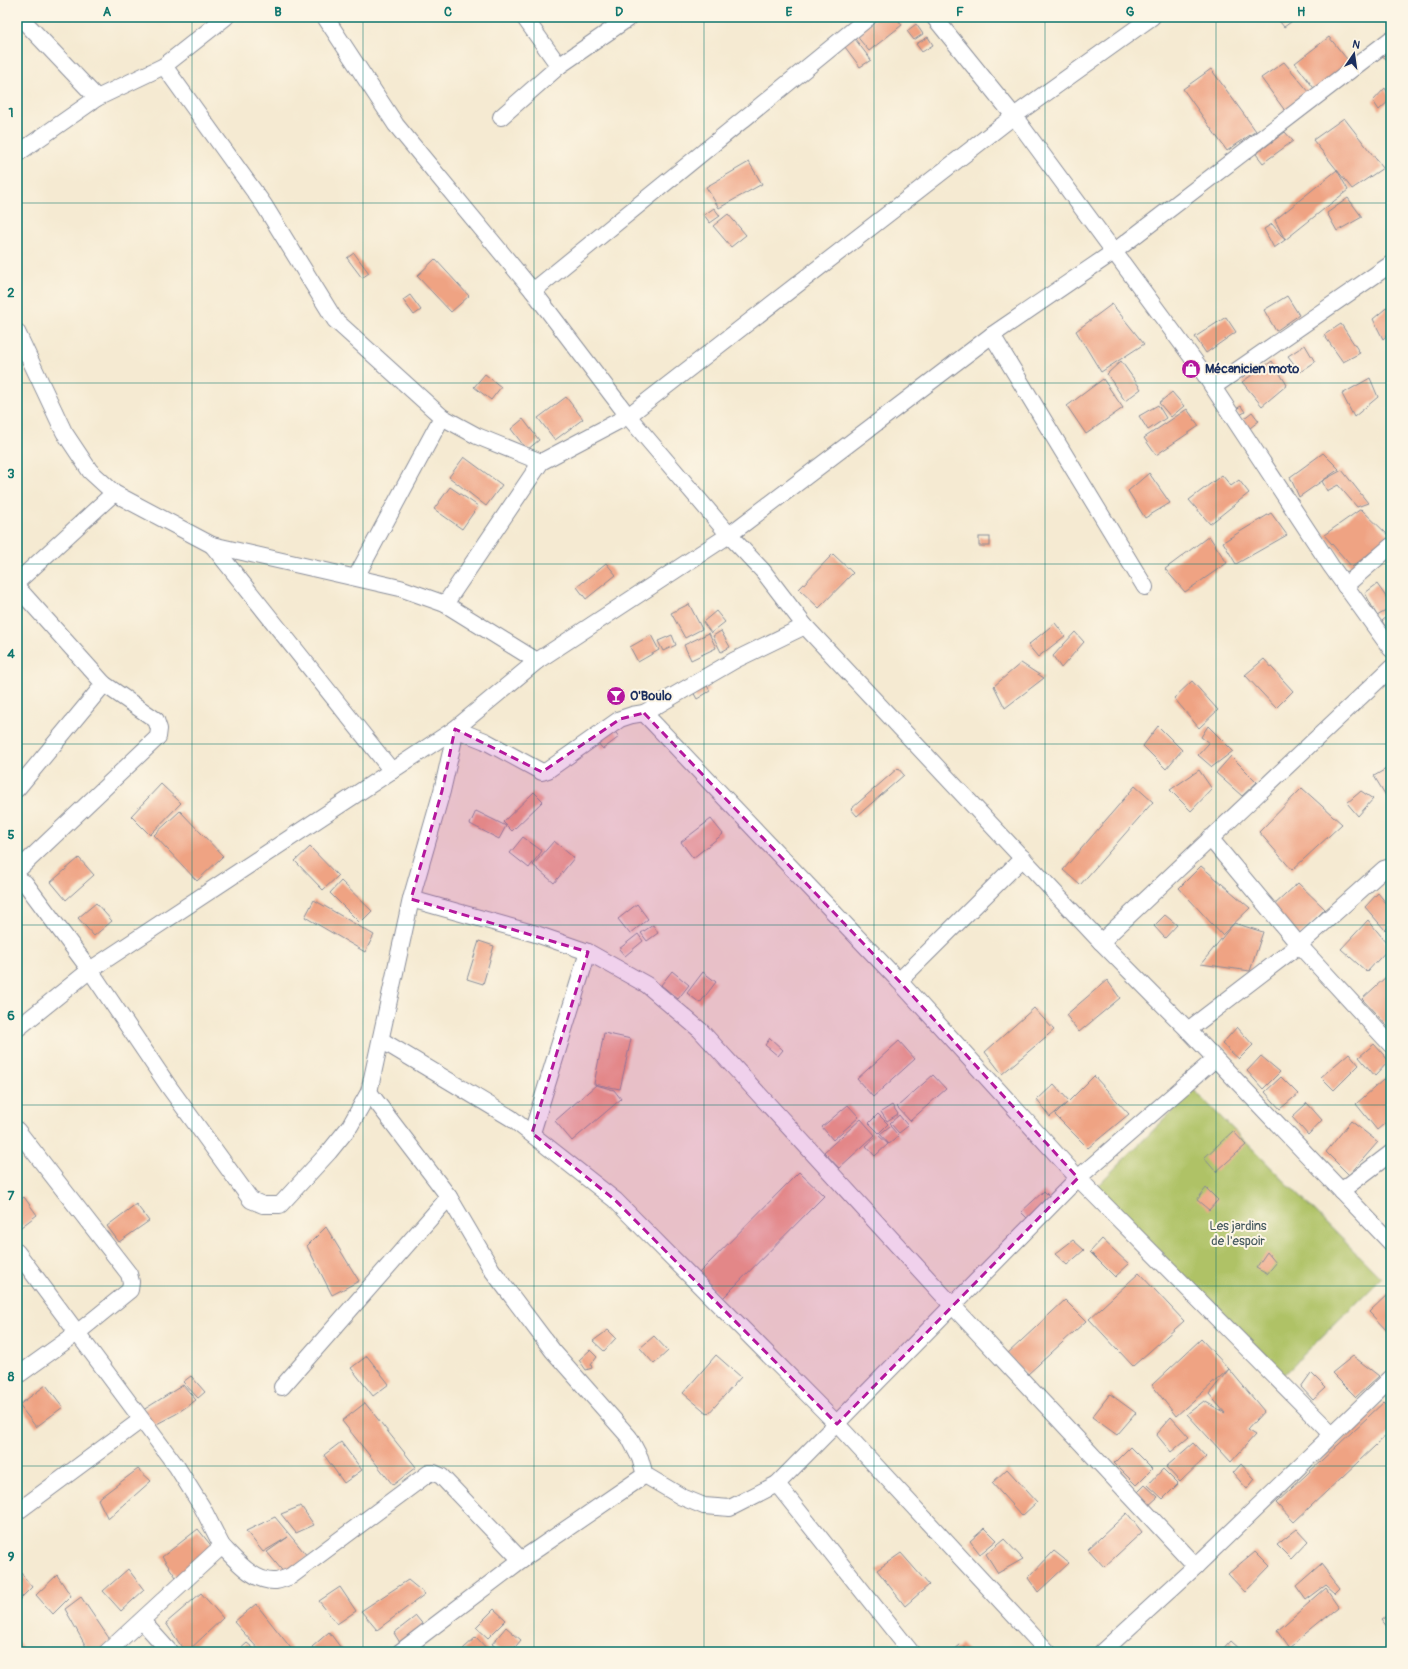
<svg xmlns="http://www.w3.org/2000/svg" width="1408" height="1669" viewBox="0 0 1408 1669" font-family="Pangolin,sans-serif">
	<rect width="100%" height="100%" fill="#fcf5e5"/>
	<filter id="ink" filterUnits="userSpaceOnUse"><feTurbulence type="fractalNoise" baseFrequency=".025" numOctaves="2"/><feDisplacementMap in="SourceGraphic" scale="8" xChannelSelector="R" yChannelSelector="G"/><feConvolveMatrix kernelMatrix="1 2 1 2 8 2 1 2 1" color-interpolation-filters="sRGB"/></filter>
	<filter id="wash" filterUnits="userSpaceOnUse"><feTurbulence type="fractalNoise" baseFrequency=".012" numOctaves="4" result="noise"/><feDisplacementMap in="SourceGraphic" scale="16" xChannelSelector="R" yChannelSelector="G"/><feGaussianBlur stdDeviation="0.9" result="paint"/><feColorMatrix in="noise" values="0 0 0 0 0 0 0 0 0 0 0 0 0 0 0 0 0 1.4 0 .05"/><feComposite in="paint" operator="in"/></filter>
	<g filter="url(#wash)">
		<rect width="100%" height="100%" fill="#f5ead2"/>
		<!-- green -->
		<path fill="#afc266" stroke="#657862" d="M1194,1090L1381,1278L1281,1377L1094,1189Z"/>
		<g id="blocks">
			<!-- building -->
			<g fill="#efa383">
				<path d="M877,17H896L902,25L869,51L855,34Z"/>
				<path d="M1276,17H1298L1284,27Z"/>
				<path d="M916,24L923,34L914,40L907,31Z"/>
				<path d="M852,35L871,60L860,67L842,43Z"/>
				<path d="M928,37L933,45L922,52L916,44Z"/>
				<path d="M1329,37L1351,64L1316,91L1295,63Z"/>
				<path d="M1391,47V62L1382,56Z"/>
				<path d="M1284,62L1310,93L1286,112L1261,78Z"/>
				<path d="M1211,69L1256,131L1227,151L1183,89Z"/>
				<path d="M1385,88L1391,99L1379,110L1373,101Z"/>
				<path d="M1344,118L1383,168L1352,189L1337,170L1348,190L1285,240L1275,220L1337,170L1313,140Z"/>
				<path d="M1285,132L1293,141L1263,163L1256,154Z"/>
				<path d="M749,162L762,184L719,208L706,187Z"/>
				<path d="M1348,198L1362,217L1337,231L1327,213Z"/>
				<path d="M714,208L720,216L710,223L704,215Z"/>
				<path d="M728,214L746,235L731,247L713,226Z"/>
				<path d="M1272,224L1285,240L1274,248L1264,229Z"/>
				<path d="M354,253L369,273L362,278L347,258Z"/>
				<path d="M435,259L469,296L451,312L417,276Z"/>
				<path d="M410,295L421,310L414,315L403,300Z"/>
				<path d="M1287,296L1299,315L1276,331L1264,310Z"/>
				<path d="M1112,304L1144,344L1101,372L1076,331Z"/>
				<path d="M1391,304V332L1383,339L1373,319Z"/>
				<path d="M1226,317L1236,332L1206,353L1195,337Z"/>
				<path d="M1341,324L1360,353L1343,362L1324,335Z"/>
				<path d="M1305,345L1315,362L1300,372L1288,356Z"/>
				<path d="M1121,361L1141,389L1125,401L1107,374Z"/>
				<path d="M1272,361L1287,385L1262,406L1242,382Z"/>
				<path d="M485,374L501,387L491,400L474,387Z"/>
				<path d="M1370,378L1378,397L1354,417L1342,394Z"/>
				<path d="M1103,379L1123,408L1086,434L1067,406Z"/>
				<path d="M1172,392L1184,406L1171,417L1159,403Z"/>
				<path d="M566,397L583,419L555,440L538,418Z"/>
				<path d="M1158,405L1166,418L1148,430L1139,416Z"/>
				<path d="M1241,406L1245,412L1240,415L1236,409Z"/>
				<path d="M1187,409L1199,426L1156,455L1144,438Z"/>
				<path d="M1252,412L1259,421L1250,428L1243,419Z"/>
				<path d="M523,419L539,440L527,450L511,429Z"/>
				<path d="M1323,453L1339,469L1322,481L1342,470L1368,503L1357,507L1338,485L1327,491L1322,481L1299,497L1290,477Z"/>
				<path d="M464,457L502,485L486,506L449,477Z"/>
				<path d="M1149,473L1170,503L1145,518L1128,491Z"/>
				<path d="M1222,475L1231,486L1239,480L1249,493L1210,524L1189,500Z"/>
				<path d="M450,487L478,506L462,529L434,509Z"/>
				<path d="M1361,509L1390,537L1352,567L1324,535Z"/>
				<path d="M1271,513L1287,535L1236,564L1223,542Z"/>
				<path d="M1209,536L1227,563L1185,592L1165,569Z"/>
				<rect x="979" y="537" width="11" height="9"/>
				<path d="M833,554L853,573L819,608L799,589Z"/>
				<path d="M606,563L616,575L586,599L577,587Z"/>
				<path d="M1377,584L1391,604V608L1377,616L1365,593Z"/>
				<path d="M689,604L702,629L685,638L671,613Z"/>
				<path d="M716,611L725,622L711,633L703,622Z"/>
				<path d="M1389,615L1391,619V635L1382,621Z"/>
				<path d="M1055,623L1065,636L1038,657L1028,645Z"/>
				<path d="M721,631L730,647L721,652L713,636Z"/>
				<path d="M1075,632L1084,642L1061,668L1053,656Z"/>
				<path d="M709,633L716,648L691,660L684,645Z"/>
				<path d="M651,635L659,650L638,662L630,647Z"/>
				<path d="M672,635L676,645L663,651L658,641Z"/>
				<path d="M1264,659L1293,691L1276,708L1245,675Z"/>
				<path d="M1021,663L1044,678L1005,708L994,686Z"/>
				<path d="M1192,681L1218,710L1199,728L1174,698Z"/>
				<path d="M705,682L710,691L697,699L692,690Z"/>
				<path d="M1158,726L1182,750L1166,769L1143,746Z"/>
				<path d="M1208,726L1233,751L1212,767L1198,755L1209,743L1201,737Z"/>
				<path d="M613,729L619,737L603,749L596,741Z"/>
				<path d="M1231,756L1257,782L1242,796L1216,773Z"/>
				<path d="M1391,766V798L1388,799L1374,776Z"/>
				<path d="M898,768L904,775L857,816L851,809Z"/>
				<path d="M1199,770L1212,789L1191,811L1170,790Z"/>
				<path d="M161,784L181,803L150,835L131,816Z"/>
				<path d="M1135,786L1153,802L1080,885L1063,870Z"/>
				<path d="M1302,788L1342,824L1292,870L1259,832Z"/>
				<path d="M1361,791L1373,799L1358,816L1347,803Z"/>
				<path d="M534,792L543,801L512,831L503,822Z"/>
				<path d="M180,811L223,856L197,881L154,835Z"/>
				<path d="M476,811L506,826L499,839L470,824Z"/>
				<path d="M711,819L723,834L693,858L681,842Z"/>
				<path d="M523,837L542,851L529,868L510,853Z"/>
				<path d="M554,841L574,858L554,883L533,865Z"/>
				<path d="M310,847L338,876L323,890L295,861Z"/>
				<path d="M79,858L94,875L66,900L51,882Z"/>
				<path d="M1201,866L1250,908L1222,935L1179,888Z"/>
				<path d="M341,881L372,911L360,923L330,893Z"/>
				<path d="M1298,883L1325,909L1299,936L1272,907Z"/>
				<path d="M1378,893L1391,909V924L1385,930L1365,907Z"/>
				<path d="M314,900L374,935L365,952L305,917Z"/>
				<path d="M96,903L112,921L94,936L78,918Z"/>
				<path d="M637,904L648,919L630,934L618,919Z"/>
				<path d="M1165,915L1177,925L1165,938L1154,926Z"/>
				<path d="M1368,920L1390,947L1367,972L1341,949Z"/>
				<path d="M1234,923L1263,932L1250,971L1201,964Z"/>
				<path d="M653,925L658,933L647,941L641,933Z"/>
				<path d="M638,934L643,941L625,956L619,949Z"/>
				<path d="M479,941L494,946L483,984L467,979Z"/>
				<path d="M672,971L689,985L678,999L661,985Z"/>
				<path d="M703,972L716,982L700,1003L687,993Z"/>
				<path d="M1387,976L1391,980V1027L1389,1028L1362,999Z"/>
				<path d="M1107,980L1120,998L1079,1032L1066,1015Z"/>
				<path d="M1034,1008L1054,1030L1002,1074L985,1052Z"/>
				<path d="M1237,1027L1253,1045L1239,1059L1222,1044Z"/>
				<path d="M604,1033L631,1039L620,1089L594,1084Z"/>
				<path d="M770,1038L783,1050L778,1056L765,1045Z"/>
				<path d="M899,1041L915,1059L873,1097L857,1079Z"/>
				<path d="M1374,1044L1389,1061L1375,1076L1359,1057Z"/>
				<path d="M1349,1053L1359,1065L1334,1090L1321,1077Z"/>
				<path d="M1261,1056L1280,1072L1263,1089L1247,1071Z"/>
				<path d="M1391,1073V1118L1377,1130L1356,1104Z"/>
				<path d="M933,1075L946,1089L910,1121L897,1107Z"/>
				<path d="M1094,1076L1129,1114L1088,1148L1055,1115L1067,1103L1050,1117L1037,1100L1054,1084L1069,1101Z"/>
				<path d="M1281,1077L1298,1094L1280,1109L1265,1092Z"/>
				<path d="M596,1085L614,1090L621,1099L572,1141L555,1121Z"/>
				<path d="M1307,1103L1322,1120L1308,1135L1292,1117Z"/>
				<path d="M848,1105L859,1117L833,1140L822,1127Z"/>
				<path d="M892,1105L898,1114L887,1121L881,1112Z"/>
				<path d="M878,1114L888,1124L879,1133L869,1123Z"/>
				<path d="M899,1115L908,1126L899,1133L890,1123Z"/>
				<path d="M861,1119L875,1135L839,1168L824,1152Z"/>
				<path d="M1351,1121L1378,1142L1349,1175L1326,1152Z"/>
				<path d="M890,1126L899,1136L889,1144L880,1134Z"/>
				<path d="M1233,1131L1246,1145L1216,1172L1204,1158Z"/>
				<path d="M878,1135L888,1144L875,1156L866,1146Z"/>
				<path d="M799,1172L824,1196L723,1298L698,1274Z"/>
				<path d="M1206,1188L1218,1200L1209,1210L1197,1200Z"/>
				<path d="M1044,1191L1051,1198L1028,1219L1021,1212Z"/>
				<path d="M24,1197L37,1215L17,1230V1202Z"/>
				<path d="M136,1204L149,1221L119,1242L107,1226Z"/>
				<path d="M326,1227L359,1281L332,1295L307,1246Z"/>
				<path d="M1102,1239L1129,1264L1115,1277L1090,1252Z"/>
				<path d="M1073,1240L1084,1250L1067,1265L1055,1254Z"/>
				<path d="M1267,1252L1276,1263L1267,1274L1256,1268Z"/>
				<path d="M1139,1273L1184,1321L1133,1366L1089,1319Z"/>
				<path d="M1391,1291V1335L1369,1312Z"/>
				<path d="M1065,1300L1086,1321L1027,1375L1007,1354Z"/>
				<path d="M608,1330L616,1338L604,1351L593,1341Z"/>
				<path d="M654,1336L668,1351L654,1364L640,1348Z"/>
				<path d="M1201,1339L1229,1369L1176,1416L1152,1385Z"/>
				<path d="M590,1350L597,1357L591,1365L592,1368L586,1370L579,1360Z"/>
				<path d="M716,1355L741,1377L708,1414L683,1393Z"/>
				<path d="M367,1356L389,1384L373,1396L351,1368Z"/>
				<path d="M1353,1356L1379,1376L1356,1397L1332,1373Z"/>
				<path d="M1229,1369L1264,1411L1247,1430L1255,1435L1231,1462L1187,1414L1204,1401L1225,1413L1209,1394Z"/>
				<path d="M1311,1373L1326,1388L1313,1400L1301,1387Z"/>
				<path d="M191,1376L205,1392L198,1398L183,1382Z"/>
				<path d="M46,1385L63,1407L36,1427L19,1405Z"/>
				<path d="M183,1385L196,1400L176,1414L151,1427L140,1412Z"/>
				<path d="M1110,1394L1136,1413L1117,1435L1092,1417Z"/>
				<path d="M1384,1402L1391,1409V1431L1294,1522L1276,1503Z"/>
				<path d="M365,1403L416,1467L393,1485L342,1421Z"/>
				<path d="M1171,1417L1189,1437L1171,1452L1156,1434Z"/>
				<path d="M341,1442L362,1470L344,1483L324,1455Z"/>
				<path d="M1193,1443L1206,1457L1180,1482L1166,1467Z"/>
				<path d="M1130,1447L1152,1469L1136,1485L1114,1463Z"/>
				<path d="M1241,1464L1255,1479L1247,1489L1233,1473Z"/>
				<path d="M138,1469L151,1481L108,1519L98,1499Z"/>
				<path d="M1007,1469L1037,1502L1022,1516L992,1483Z"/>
				<path d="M1163,1469L1178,1484L1163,1499L1148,1485Z"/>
				<path d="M1145,1485L1158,1497L1148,1506L1136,1494Z"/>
				<path d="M301,1506L314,1525L296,1533L281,1514Z"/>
				<path d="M1127,1513L1142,1532L1104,1567L1088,1549Z"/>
				<path d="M275,1517L308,1557L285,1574L267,1552L288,1537L263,1552L246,1531Z"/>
				<path d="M985,1528L997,1540L980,1554L970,1541Z"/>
				<path d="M198,1529L213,1548L178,1580L162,1557Z"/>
				<path d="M1297,1529L1308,1541L1291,1559L1277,1545Z"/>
				<path d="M1004,1539L1023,1559L998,1573L986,1554Z"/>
				<path d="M1054,1551L1069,1563L1038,1592L1028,1578Z"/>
				<path d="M1255,1551L1270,1566L1245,1592L1228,1574Z"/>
				<path d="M901,1553L929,1585L905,1606L877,1570Z"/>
				<path d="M1321,1564L1340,1588L1335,1593L1326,1585L1306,1600L1296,1586Z"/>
				<path d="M17,1568L32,1587L17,1602Z"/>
				<path d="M128,1569L144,1590L121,1611L103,1591Z"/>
				<path d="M57,1575L71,1596L53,1614L36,1595Z"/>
				<path d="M408,1580L425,1594L377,1630L361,1611Z"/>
				<path d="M340,1587L356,1611L337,1624L319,1601Z"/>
				<path d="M1326,1588L1339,1607L1289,1648L1277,1631Z"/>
				<path d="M201,1593L223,1618L187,1652H185L166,1623Z"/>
				<path d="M81,1597L111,1641L98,1652H89L65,1609Z"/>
				<path d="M256,1604L294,1652H261L234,1622Z"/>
				<path d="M494,1609L506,1620L488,1638L476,1627Z"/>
				<path d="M1391,1612V1632L1381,1619Z"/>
				<path d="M416,1616L425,1627L402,1646L394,1633Z"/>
				<path d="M506,1627L521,1640L511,1652H502L492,1644Z"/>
				<path d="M329,1632L344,1652H315L312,1647Z"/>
				<path d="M476,1637L490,1652H466L463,1649Z"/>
				<path d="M17,1640L26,1652H17Z"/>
				<path d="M1230,1641L1240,1650L1239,1652H1220Z"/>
				<path d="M247,1643L258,1652H237Z"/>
				<path d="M961,1644L969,1652H952Z"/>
			</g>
		</g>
	</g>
	<g filter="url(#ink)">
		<use href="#blocks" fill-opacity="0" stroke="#888c98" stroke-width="1"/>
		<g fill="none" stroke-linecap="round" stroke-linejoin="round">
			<!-- minor casing -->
			<g stroke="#888c98" stroke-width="18">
				<g id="minor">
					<path d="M20,17L97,98"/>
					<path d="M325,17L396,125L533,291L628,416L729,535L763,571L805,626L1101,942L1188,1030L1391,1243"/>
					<path d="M524,17L559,66"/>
					<path d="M934,17L1014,116L1205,375L1331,566L1391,649"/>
					<path d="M164,66L264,205L335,320L442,417L477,436L541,462"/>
					<path d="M501,117L559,66L630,17"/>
					<path d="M17,154L97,98L164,66L226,17"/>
					<path d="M533,291L869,17"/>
					<path d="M17,332L64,432L90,471L114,493L212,545L400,588L445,604L537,661"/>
					<path d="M992,335L1145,587"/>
					<path d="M1213,387L1391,264"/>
					<path d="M212,545L392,771"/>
					<path d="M356,577L442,417"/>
					<path d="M17,582L114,493"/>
					<path d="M1345,586L1391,546"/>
					<path d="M17,587L104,684L156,720L159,729L158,737L17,871"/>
					<path d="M445,604L541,462L628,416L1014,116L1152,17"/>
					<path d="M644,713L899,981L1078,1178L1332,1434"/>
					<path d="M455,729L485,741L542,772L548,770L620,719L632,715L644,713L735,660L805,626"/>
					<path d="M17,789L104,684"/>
					<path d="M1210,838L1299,945L1391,1045"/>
					<path d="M17,879L25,883L90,970L169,1087L251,1200L263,1205H280L329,1152L350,1126L369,1092L411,899L442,791L453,743L455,729"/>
					<path d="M411,899L536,934L588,952L647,985L700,1030L952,1305L1196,1566"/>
					<path d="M1101,942L1391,668"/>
					<path d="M899,981L1023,858"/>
					<path d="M17,1029L90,970L455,729L537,661L729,535L992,335L1115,251L1391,39"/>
					<path d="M1188,1030L1299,945L1384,869L1391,867"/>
					<path d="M381,1040L511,1118L615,1200L837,1424L1048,1652"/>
					<path d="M369,1092L449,1197L492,1270L553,1351L629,1437L640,1458L645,1475L682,1497L704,1506L730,1508L777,1484L911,1652"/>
					<path d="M17,1130L129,1274L131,1282L130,1290L77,1333L17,1376"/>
					<path d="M532,1133L588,952"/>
					<path d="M1341,1191L1391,1153"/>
					<path d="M17,1252L177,1467L202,1507L222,1546L107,1652"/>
					<path d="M282,1387L449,1197"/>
					<path d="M777,1484L1078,1178L1215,1059"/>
					<path d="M17,1512L141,1420"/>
					<path d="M222,1546C235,1559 254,1583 276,1581C281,1580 286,1578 291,1576L429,1473H434L441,1476L521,1560"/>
					<path d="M142,1621L170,1652"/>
					<path d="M400,1652L521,1560L645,1475"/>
					<path d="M1102,1652L1196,1566L1391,1378"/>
				</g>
			</g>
			<!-- minor -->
			<use href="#minor" stroke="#fff" stroke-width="16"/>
		</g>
	</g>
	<!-- marked area -->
	<path fill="#b5179e" fill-opacity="0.2" stroke="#b5179e" stroke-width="3" stroke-dasharray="8 5" stroke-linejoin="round" d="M644,713L899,981L1078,1178L837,1424L615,1200L532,1133L588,952L411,899L442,791L455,729L542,772L620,719Z"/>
	<!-- grid -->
	<path fill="none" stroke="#0f766e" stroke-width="1" stroke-opacity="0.55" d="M192,17V1652M363,17V1652M534,17V1652M704,17V1652M874,17V1652M1045,17V1652M1216,17V1652M17,203H1391M17,383H1391M17,564H1391M17,744H1391M17,925H1391M17,1105H1391M17,1286H1391M17,1466H1391"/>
	<!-- icons -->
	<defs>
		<g id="shop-disc" transform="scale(1)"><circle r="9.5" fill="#b5179e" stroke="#fcf5e5"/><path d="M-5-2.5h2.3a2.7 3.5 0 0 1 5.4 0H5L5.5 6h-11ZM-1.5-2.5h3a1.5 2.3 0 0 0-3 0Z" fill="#fff"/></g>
		<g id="bar-disc" transform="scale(1)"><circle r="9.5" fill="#b5179e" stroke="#fcf5e5"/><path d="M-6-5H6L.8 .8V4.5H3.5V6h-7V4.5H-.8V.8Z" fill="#fff"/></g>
	</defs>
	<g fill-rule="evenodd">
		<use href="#shop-disc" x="1191" y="369"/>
		<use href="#bar-disc" x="616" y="696"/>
	</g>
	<g text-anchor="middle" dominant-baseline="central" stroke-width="4" stroke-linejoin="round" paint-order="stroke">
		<!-- poi labels -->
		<g font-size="13" font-weight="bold" fill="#1b2f5e" stroke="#fcf5e5" text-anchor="start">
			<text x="1205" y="369">Mécanicien moto</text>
			<text x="630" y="696">O'Boulo</text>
		</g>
		<!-- park labels -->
		<g font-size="13" fill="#475b60" stroke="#fcf5e5">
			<text x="1238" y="1226">Les jardins<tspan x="1238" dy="15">de l'espoir</tspan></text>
		</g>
	</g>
	<!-- margin -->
	<rect width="1408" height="1669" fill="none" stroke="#fcf5e5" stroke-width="44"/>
	<!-- north arrow -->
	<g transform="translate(1354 54) rotate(13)" stroke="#fcf5e5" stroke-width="3" paint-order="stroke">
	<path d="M0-3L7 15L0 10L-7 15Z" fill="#1b2f5e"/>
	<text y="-6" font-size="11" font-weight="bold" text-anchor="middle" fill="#1b2f5e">N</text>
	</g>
	<rect x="22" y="22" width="1364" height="1625" fill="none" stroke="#0f766e" stroke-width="1.5"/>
	<g font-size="13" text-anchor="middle" font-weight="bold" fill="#0f766e">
		<text x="107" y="16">A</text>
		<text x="278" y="16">B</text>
		<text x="448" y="16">C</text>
		<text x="619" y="16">D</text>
		<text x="789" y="16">E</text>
		<text x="960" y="16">F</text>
		<text x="1130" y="16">G</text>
		<text x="1301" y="16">H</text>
		<text x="11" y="117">1</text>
		<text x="11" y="297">2</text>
		<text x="11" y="478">3</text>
		<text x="11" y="658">4</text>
		<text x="11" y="839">5</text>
		<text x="11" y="1020">6</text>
		<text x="11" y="1200">7</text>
		<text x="11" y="1381">8</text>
		<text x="11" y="1561">9</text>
	</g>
</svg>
